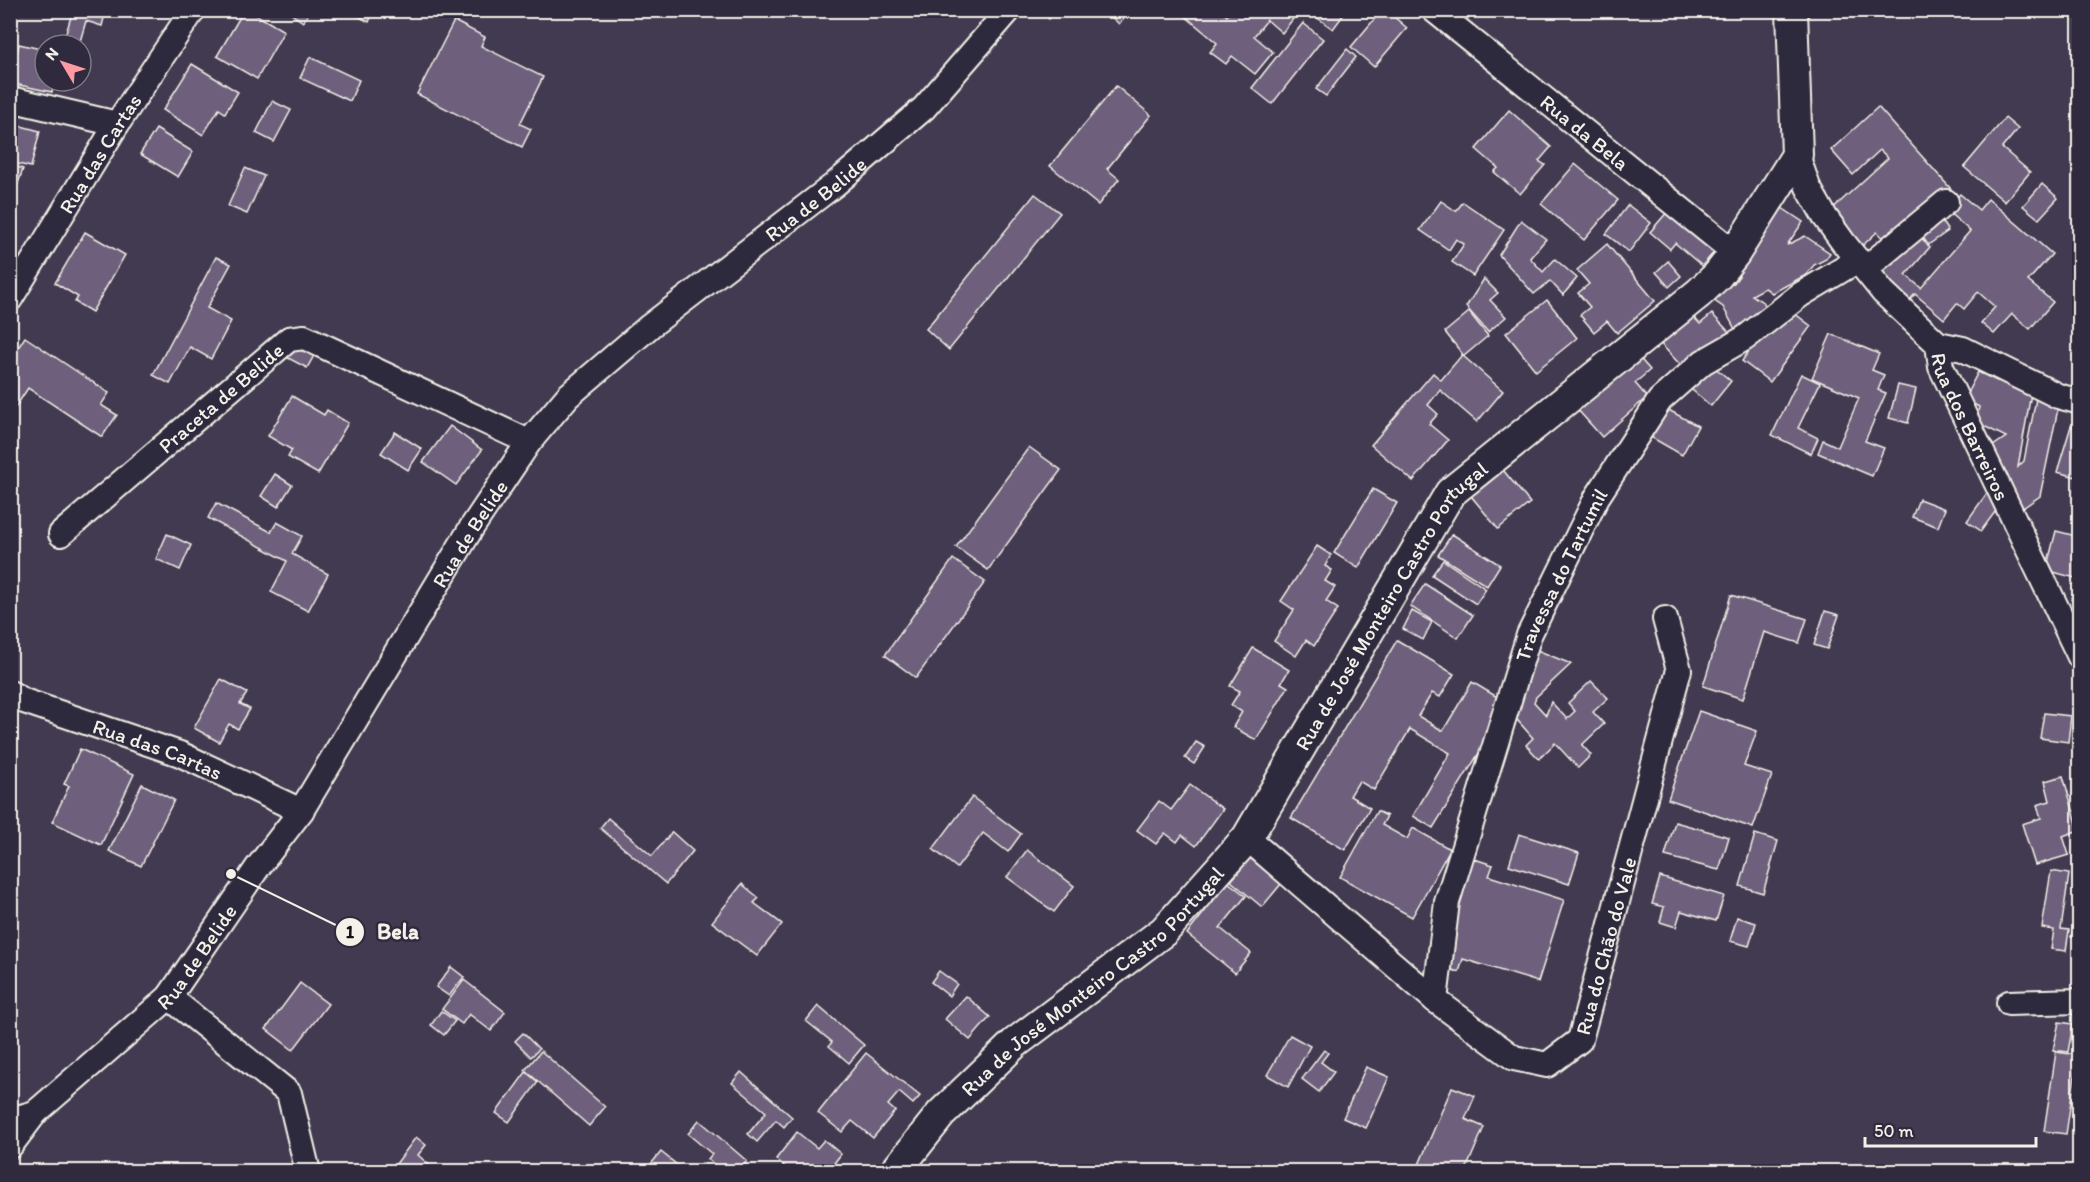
<svg xmlns="http://www.w3.org/2000/svg" width="2090" height="1182" viewBox="0 0 2090 1182" font-family="Itim,sans-serif">
	<rect width="100%" height="100%" fill="#423a50"/>
	<filter id="ink" filterUnits="userSpaceOnUse"><feTurbulence type="fractalNoise" baseFrequency=".0167" numOctaves="2"/><feDisplacementMap in="SourceGraphic" scale="12" xChannelSelector="R" yChannelSelector="G"/><feConvolveMatrix kernelMatrix="1 2 1 2 8 2 1 2 1" color-interpolation-filters="sRGB"/></filter>
	<g filter="url(#ink)">
		<!-- building -->
		<g fill="#6e617d" stroke="#f4f1e8" stroke-width="1.5">
			<path d="M73,10H106L102,26L86,21L79,45L63,43Z"/>
			<path d="M244,10H248L284,31L257,79L217,56Z"/>
			<path d="M286,10H311L303,22Z"/>
			<path d="M346,10H374L369,22Z"/>
			<path d="M1038,10H1055L1049,19Z"/>
			<path d="M1104,10H1131L1119,24Z"/>
			<path d="M1178,10H1219L1227,16L1231,10H1300L1282,33L1267,20L1254,36L1273,52L1255,74L1232,56L1226,64L1210,52L1217,43Z"/>
			<path d="M1319,10H1347L1333,29L1315,16Z"/>
			<path d="M1382,10H1386L1407,28L1374,67L1351,47Z"/>
			<path d="M454,21L485,37L481,46L543,77L520,124L531,129L522,147L417,94Z"/>
			<path d="M1303,23L1323,39L1272,104L1252,88Z"/>
			<path d="M19,44L45,50V81H54L52,92L10,83Z"/>
			<path d="M1347,49L1356,57L1326,96L1316,89Z"/>
			<path d="M310,57L359,80L350,101L300,78Z"/>
			<path d="M192,64L238,92L225,113L219,109L203,135L163,110Z"/>
			<path d="M1116,86L1151,115L1107,169L1119,179L1098,205L1050,166Z"/>
			<path d="M272,101L291,110L274,142L256,133Z"/>
			<path d="M1878,107L1951,189L1889,245L1877,232L1861,247L1829,212L1888,158L1880,150L1853,175L1831,150Z"/>
			<path d="M1509,110L1551,147L1539,161L1545,165L1520,194L1494,172L1498,168L1476,149Z"/>
			<path d="M2005,118L2018,129L2002,148L2030,172L2005,202L1964,167Z"/>
			<path d="M17,125L40,131L31,167L10,162V149Z"/>
			<path d="M156,129L193,152L178,177L140,154Z"/>
			<path d="M10,164L23,169L10,207Z"/>
			<path d="M1575,164L1618,200L1584,240L1541,204Z"/>
			<path d="M245,168L264,176L247,214L228,206Z"/>
			<path d="M2042,184L2058,198L2039,219L2023,206Z"/>
			<path d="M1035,194L1060,213L949,350L926,329Z"/>
			<path d="M1960,194L1979,210L1988,199L2052,254L2028,281L2053,302L2030,329L2012,314L1994,334L1981,323L1995,307L1978,292L1964,309L1957,303L1944,319L1915,294L1908,302L1871,266L1914,230L1930,247L1906,275L1921,288L1970,231L1946,210Z"/>
			<path d="M1441,201L1456,211L1463,202L1504,230L1473,276L1452,262L1464,244L1456,239L1449,250L1420,230Z"/>
			<path d="M1628,205L1651,223L1629,252L1606,234Z"/>
			<path d="M1779,206L1803,222L1787,245L1805,236L1830,253L1826,259L1814,265L1806,275L1772,293L1765,288L1752,295L1764,303L1768,311L1736,331L1723,307L1713,300L1720,290L1734,283L1739,276L1735,268Z"/>
			<path d="M1669,210L1716,250L1702,266L1675,243L1670,249L1650,232Z"/>
			<path d="M1937,215L1948,231L1928,245L1917,228Z"/>
			<path d="M1521,220L1546,239L1530,258L1543,272L1555,259L1577,278L1563,295L1550,281L1534,294L1499,255Z"/>
			<path d="M85,232L125,255L92,312L75,302L78,297L55,283Z"/>
			<path d="M1607,244L1655,301L1617,333L1607,321L1594,332L1580,315L1590,307L1578,293L1589,284L1577,270Z"/>
			<path d="M216,257L231,264L207,308L231,321L211,359L190,347L170,384L153,375Z"/>
			<path d="M1668,261L1681,276L1669,287L1656,272Z"/>
			<path d="M1484,279L1498,293L1490,300L1506,317L1488,332L1466,307Z"/>
			<path d="M1547,300L1577,338L1536,371L1506,333Z"/>
			<path d="M1790,310L1811,326L1770,382L1742,361L1770,322Z"/>
			<path d="M1469,312L1488,336L1464,356L1445,332Z"/>
			<path d="M1689,312L1700,324L1712,314L1731,334L1688,373L1658,341Z"/>
			<path d="M1831,334L1879,354L1872,370L1884,375L1878,390L1886,393L1865,441L1884,448L1872,476L1818,453L1823,440L1838,447L1859,398L1812,378Z"/>
			<path d="M25,337L109,393L101,405L117,415L102,437L28,388L15,408L10,405V360Z"/>
			<path d="M297,341L316,352L307,368L288,358Z"/>
			<path d="M1462,355L1503,391L1477,422L1440,390L1428,405L1438,414L1429,424L1448,440L1413,481L1371,445L1433,373L1441,380Z"/>
			<path d="M1637,355L1650,370L1635,383L1647,397L1602,437L1577,409Z"/>
			<path d="M1706,360L1731,381L1711,406L1686,385Z"/>
			<path d="M1978,372L1997,381L2032,388L2018,467L2024,461L2038,388L2060,399L2040,496L2017,512L1989,452L1993,446L2006,437L1976,422L1979,407L1964,399Z"/>
			<path d="M1801,374L1820,383L1798,428L1818,438L1811,454L1772,435Z"/>
			<path d="M1898,385L1916,389L1908,423L1889,418Z"/>
			<path d="M292,396L324,415L327,410L348,423L318,474L288,457L292,450L268,436Z"/>
			<path d="M1665,408L1698,426L1682,455L1649,436Z"/>
			<path d="M450,426L482,450L456,485L423,462Z"/>
			<path d="M2071,426L2080,428V478L2057,472Z"/>
			<path d="M395,432L422,449L408,470L381,453Z"/>
			<path d="M1029,447L1061,470L988,570L956,547Z"/>
			<path d="M1499,465L1530,503L1498,529L1467,491Z"/>
			<path d="M275,474L292,485L278,507L261,496Z"/>
			<path d="M1373,489L1397,503L1358,568L1334,553Z"/>
			<path d="M1987,493L2001,504L1981,531L1967,521Z"/>
			<path d="M1919,499L1945,509L1938,527L1912,517Z"/>
			<path d="M216,503L271,532L277,522L302,536L292,554L328,574L308,611L271,592L287,561L208,518Z"/>
			<path d="M2056,531L2080,537V617L2070,614L2079,579L2046,570Z"/>
			<path d="M167,534L191,545L180,570L156,559Z"/>
			<path d="M1452,534L1500,565L1487,586L1438,555Z"/>
			<path d="M1317,546L1331,555L1325,566L1332,570L1325,581L1335,587L1326,601L1338,609L1314,646L1306,640L1296,656L1274,641L1294,610L1281,601Z"/>
			<path d="M953,559L985,582L916,678L885,655Z"/>
			<path d="M1443,560L1486,589L1476,604L1432,575Z"/>
			<path d="M1425,584L1473,615L1458,638L1410,606Z"/>
			<path d="M1731,595L1807,619L1799,643L1764,632L1743,699L1703,686Z"/>
			<path d="M1412,611L1432,622L1423,640L1403,629Z"/>
			<path d="M1825,611L1839,615L1827,649L1814,645Z"/>
			<path d="M1397,640L1454,674L1440,697L1432,693L1418,716L1443,731L1472,682L1509,704L1433,828L1413,816L1450,753L1410,729L1374,790L1359,781L1350,796L1370,808L1345,850L1291,818Z"/>
			<path d="M1253,648L1289,670L1281,683L1288,687L1256,740L1233,727L1242,712L1231,705L1240,691L1230,686Z"/>
			<path d="M1537,650L1571,664L1536,697L1534,702L1546,715L1551,702L1567,719L1575,711L1568,703L1591,681L1608,698L1593,712L1604,724L1582,745L1591,755L1578,768L1555,743L1539,759L1526,745L1533,738L1511,713Z"/>
			<path d="M221,679L247,693L240,704L250,709L238,729L229,724L219,742L194,728Z"/>
			<path d="M1699,711L1757,731L1744,766L1772,775L1753,828L1668,799Z"/>
			<path d="M2044,713L2071,716L2068,742L2040,738Z"/>
			<path d="M1196,742L1205,747L1194,764L1185,758Z"/>
			<path d="M80,749L134,774L101,845L52,822L69,786L64,784Z"/>
			<path d="M2063,776L2079,830L2063,836L2069,855L2035,865L2022,824L2041,818L2037,805L2050,801L2045,781Z"/>
			<path d="M142,784L174,800L141,866L109,851Z"/>
			<path d="M1190,785L1223,809L1196,846L1182,835L1177,842L1165,833L1156,844L1137,830L1159,801L1171,810Z"/>
			<path d="M972,797L1021,834L1008,852L983,833L957,868L933,849Z"/>
			<path d="M1377,811L1387,816L1382,825L1407,839L1413,828L1450,849L1412,917L1340,877Z"/>
			<path d="M608,818L652,856L672,832L693,851L666,884L600,828Z"/>
			<path d="M1675,822L1729,837L1719,870L1665,856Z"/>
			<path d="M1519,834L1579,853L1569,884L1509,865Z"/>
			<path d="M1755,834L1778,841L1763,893L1740,886Z"/>
			<path d="M1027,850L1074,886L1054,912L1007,877Z"/>
			<path d="M1465,856L1493,865L1489,876L1564,900L1538,982L1463,959L1459,972L1439,966L1459,905L1450,902Z"/>
			<path d="M1250,858L1281,884L1262,907L1231,881Z"/>
			<path d="M2051,871L2069,874L2061,929L2069,930L2066,951L2051,949L2054,930L2042,928Z"/>
			<path d="M1660,877L1724,896L1716,921L1681,911L1676,927L1660,922L1664,907L1652,904Z"/>
			<path d="M1228,882L1246,896L1220,928L1251,953L1235,973L1187,934Z"/>
			<path d="M742,884L759,898L754,903L782,924L757,956L712,922Z"/>
			<path d="M2080,903V939L2071,937Z"/>
			<path d="M1737,917L1756,923L1749,946L1730,941Z"/>
			<path d="M451,967L464,977L449,996L436,987Z"/>
			<path d="M939,971L957,984L949,996L931,982Z"/>
			<path d="M464,980L505,1012L491,1031L469,1014L462,1024L442,1009Z"/>
			<path d="M300,983L328,1004L293,1050L266,1029Z"/>
			<path d="M966,996L990,1017L970,1040L945,1019Z"/>
			<path d="M818,1006L864,1045L849,1063L829,1046L832,1042L806,1021Z"/>
			<path d="M441,1011L455,1021L444,1035L431,1025Z"/>
			<path d="M2080,1019V1050H2078L2074,1020Z"/>
			<path d="M2059,1022L2073,1024L2068,1052L2053,1050Z"/>
			<path d="M523,1033L539,1049L531,1057L515,1041Z"/>
			<path d="M1290,1035L1310,1046L1288,1087L1267,1075Z"/>
			<path d="M1324,1050L1328,1053L1321,1062L1334,1072L1319,1092L1302,1079Z"/>
			<path d="M541,1051L605,1107L589,1126L525,1070Z"/>
			<path d="M2056,1052L2078,1055L2066,1134L2044,1131Z"/>
			<path d="M866,1053L920,1096L913,1104L899,1092L888,1105L895,1111L873,1138L852,1121L842,1132L818,1113Z"/>
			<path d="M1366,1067L1389,1077L1366,1128L1343,1118Z"/>
			<path d="M526,1072L538,1082L509,1122L496,1113Z"/>
			<path d="M741,1072L792,1117L784,1127L776,1120L757,1142L748,1134L766,1112L732,1083Z"/>
			<path d="M1452,1087L1475,1096L1465,1119L1484,1127L1465,1172H1428L1418,1167Z"/>
			<path d="M699,1120L747,1161L738,1172H723L708,1159L712,1154L688,1134Z"/>
			<path d="M797,1132L817,1148L824,1140L841,1154L829,1170L831,1172H791L776,1159Z"/>
			<path d="M416,1137L426,1145L418,1155L437,1172H390Z"/>
			<path d="M661,1152L686,1172H661L651,1164Z"/>
		</g>
		<g fill="none" stroke-linecap="round" stroke-linejoin="round">
			<!-- minor casing -->
			<g stroke="#f4f1e8" stroke-width="28">
				<g id="minor">
					<path id="s1" d="M1434,10L1735,253"/>
					<path d="M10,99L117,124"/>
					<path id="s2" d="M1797,155L1808,187L1825,217L1843,242L1883,292L1938,344L1941,367L2080,657"/>
					<path d="M1865,269L1946,202"/>
					<path id="s3" d="M10,299L117,124L193,10"/>
					<path d="M1938,344L1963,349L2058,396L2080,402"/>
					<path id="s4" d="M61,534L289,339L304,337L529,442"/>
					<path id="s5" d="M10,693L24,701L180,754L301,811"/>
					<path id="s6" d="M1247,838L1435,1000L1514,1058L1547,1065L1580,1040L1679,670L1665,619"/>
					<path d="M169,997L289,1093L308,1172"/>
					<path id="s7" d="M1435,1000L1447,902L1529,635L1597,497L1660,400L1703,362L1745,338L1800,295L1858,260"/>
					<path d="M2009,1003L2080,1001"/>
					<path id="s8" d="M10,1120L35,1113L169,997L258,867L301,811L472,527L529,442L568,396L650,326L834,185L924,108L1009,10"/>
					<path d="M10,1146L35,1113"/>
				</g>
			</g>
			<!-- major casing -->
			<g stroke="#f4f1e8" stroke-width="34">
				<g id="major">
					<path id="s9" d="M895,1172L941,1114L1015,1043L1164,931L1247,838L1450,493L1699,293L1717,276L1735,253L1797,155L1792,10"/>
				</g>
			</g>
			<!-- minor -->
			<use href="#minor" stroke="#2f2a3d" stroke-width="24"/>
			<!-- major -->
			<use href="#major" stroke="#2f2a3d" stroke-width="30"/>
		</g>
	</g>
	<g text-anchor="middle" dominant-baseline="central" stroke-width="5" stroke-linejoin="round" paint-order="stroke">
		<!-- street labels -->
		<g font-size="21" fill="#f4f1e8" stroke="#2f2a3d">
			<text stroke="none"><textPath href="#s1" startOffset="194">Rua da Bela</textPath></text>
			<text stroke="none"><textPath href="#s3" startOffset="171">Rua das Cartas</textPath></text>
			<text stroke="none"><textPath href="#s8" startOffset="1242">Rua de Belide</textPath></text>
			<text stroke="none"><textPath href="#s4" startOffset="210">Praceta de Belide</textPath></text>
			<text stroke="none"><textPath href="#s2" startOffset="328">Rua dos Barreiros</textPath></text>
			<text stroke="none"><textPath href="#s8" startOffset="756">Rua de Belide</textPath></text>
			<text stroke="none"><textPath href="#s7" startOffset="446">Travessa do Tartumil</textPath></text>
			<text stroke="none"><textPath href="#s9" startOffset="762">Rua de José Monteiro Castro Portugal</textPath></text>
			<text stroke="none"><textPath href="#s5" startOffset="158">Rua das Cartas</textPath></text>
			<text stroke="none"><textPath href="#s6" startOffset="519">Rua do Chão do Vale</textPath></text>
			<text stroke="none"><textPath href="#s8" startOffset="252">Rua de Belide</textPath></text>
			<text stroke="none"><textPath href="#s9" startOffset="276">Rua de José Monteiro Castro Portugal</textPath></text>
		</g>
	</g>
	<!-- callouts -->
	<path fill="none" stroke="#f4f1e8" stroke-width="2" d="M231 874L350 932"/>
	<g fill="#f4f1e8" stroke="#2f2a3d" stroke-width="2">
		<circle cx="231" cy="874" r="6"/>
		<circle cx="350" cy="932" r="15"/>
	</g>
	<g font-size="18" text-anchor="middle" font-weight="bold" fill="#111">
		<text x="350" y="938">1</text>
	</g>
	<g font-size="22" text-anchor="middle" font-weight="bold" fill="#f4f1e8" stroke="#2f2a3d" stroke-width="5" stroke-linejoin="round" paint-order="stroke">
		<text x="398" y="939">Bela</text>
	</g>
	<!-- margin -->
	<rect width="2090" height="1182" fill="none" stroke="#2f2a3d" stroke-width="36"/>
	<rect x="18" y="18" width="2054" height="1146" fill="none" stroke="#f4f1e8" stroke-width="2" filter="url(#ink)"/>
	<!-- north arrow -->
	<g transform="translate(63 63) rotate(309)"><circle r="28" fill="#2f2a3d" stroke="#7e7a81" stroke-width="1.5"/>
	<path d="M0-4.5L10 22L0 15L-10 22Z" fill="#ff9aa2"/>
	<text y="-9" font-size="16" font-weight="bold" text-anchor="middle" fill="#f4f1e8">N</text>
	</g>
	<!-- scale -->
	<path d="M1865 1137v9h171v-9" fill="none" stroke="#f4f1e8" stroke-width="3"/>
	<text x="1874" y="1137" font-size="18" fill="#f4f1e8" stroke="#2f2a3d" stroke-width="4.5" paint-order="stroke">50 m</text>
</svg>
